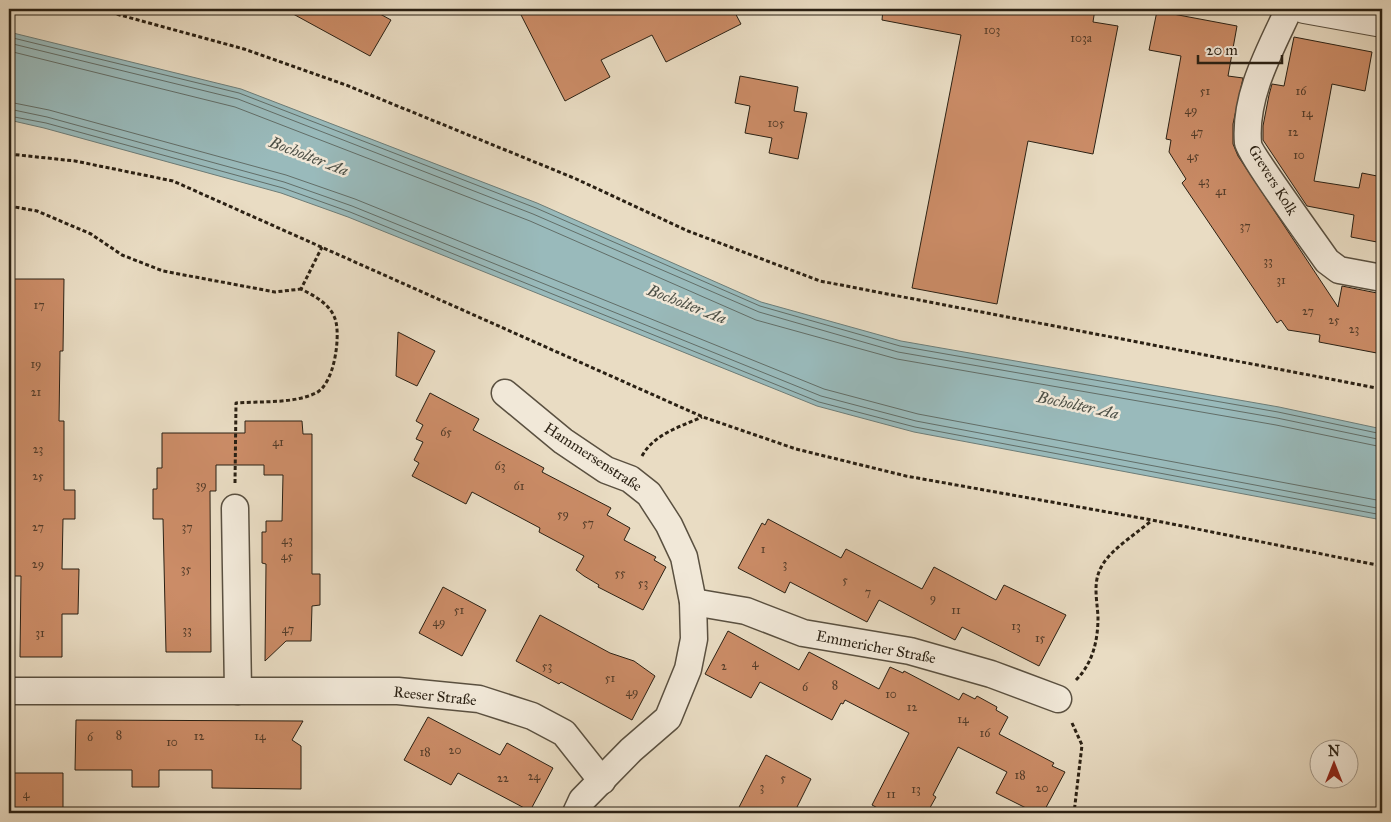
<svg xmlns="http://www.w3.org/2000/svg" width="1391" height="822" viewBox="0 0 1391 822" font-family="'IM FELL Great Primer',serif">
	<rect width="100%" height="100%" fill="#e9dcc3"/>
	<filter id="stains"><feTurbulence type="fractalNoise" baseFrequency=".004" numOctaves="4"/><feColorMatrix values="0 0 0 0 .2 0 0 0 0 .09 0 0 0 0 .02 0 0 0 .5 -.17"/></filter>
	<radialGradient id="worn" r=".72"><stop offset=".6" stop-color="#630" stop-opacity="0"/><stop offset="1" stop-color="#630" stop-opacity=".3"/></radialGradient>
	<!-- water -->
	<path fill="#99babb" stroke="#6d7d78" d="M9,32L241,89L537,203L761,302L901,341L1279,407L1382,429V520L914,432L817,406L348,217L281,193L44,128L9,120Z"/>
	<g fill="none" stroke-linecap="round" stroke-linejoin="round">
		<!-- shore -->
		<g stroke="#626e68" stroke-width="1">
			<path d="M9,37L239,93L536,208L760,306L900,346L1278,412L1382,434"/>
			<path d="M9,43L238,99L533,214L759,312L898,352L1277,418L1382,440"/>
			<path d="M9,51L235,107L530,221L756,320L897,359L1276,425L1382,447"/>
			<path d="M9,102L49,110L286,175L355,199L824,389L918,414L1382,501"/>
			<path d="M9,109L47,117L284,182L352,206L821,396L916,421L1382,509"/>
			<path d="M9,116L46,123L283,188L350,212L819,402L915,427L1382,515"/>
		</g>
	</g>
	<!-- building -->
	<g fill="#cb8c67" stroke="#2b2114">
		<path d="M284,9H371L391,20L370,56Z"/>
		<path d="M518,9H733L741,24L666,62L652,35L601,60L610,77L565,101Z"/>
		<path d="M883,9H1095L1093,22L1118,26L1093,154L1028,141L997,304L912,288L961,35L882,20Z"/>
		<path d="M1157,11L1237,26L1228,76L1243,78L1233,124V144L1238,156L1338,307L1342,286L1382,294V354L1319,342L1320,335L1288,330L1281,320L1277,323L1182,183L1186,179L1169,152L1171,140L1166,139L1181,56L1149,50Z"/>
		<path d="M1294,37L1372,52L1365,91L1332,84L1314,181L1359,188L1362,173L1382,177V243L1351,237L1354,215L1307,206L1263,140V126L1269,95L1272,84L1284,86Z"/>
		<path d="M740,76L798,87L794,111L807,113L798,159L769,153L772,138L745,133L750,106L735,103Z"/>
		<path d="M14,279H64L63,351H60L59,421H64V490H75V519H63L62,569H79L78,614H62V657H20L21,576H12Z"/>
		<path d="M398,332L435,351L417,386L396,376Z"/>
		<path d="M430,393L479,419L473,430L544,468L542,472L611,508L607,515L630,528L624,540L656,557L654,560L666,567L643,610L598,587L599,585L584,576L576,570L584,556L539,532L540,528L472,492L466,504L412,476L419,463L414,460L423,442L416,439L423,425L416,421Z"/>
		<path d="M245,421H302L303,434H312V574H320V605L312,606L311,641H286L265,661L266,564L262,563V532H266V521H282L283,475H264V465H216V491H210L211,652H166L163,519H153V489H157V468H162V433H245Z"/>
		<path d="M768,519L841,558L846,549L922,589L934,567L996,600L1004,585L1066,615L1039,666L962,627L955,640L879,600L867,622L790,582L785,593L738,568L762,523L765,525Z"/>
		<path d="M443,587L486,610L462,656L419,633Z"/>
		<path d="M540,615L610,653L634,661L655,676L632,720L561,682L559,684L516,661Z"/>
		<path d="M728,631L799,670L809,652L879,689L890,667L903,673L904,671L959,700L963,693L975,699L977,696L997,707L996,710L1008,717L999,734L1054,763L1052,766L1065,772L1043,813H1036L996,793L1007,772L958,747L933,795L936,797L927,813H887L872,805L909,733L845,700L843,704L841,703L832,720L760,682L751,698L705,674Z"/>
		<path d="M428,717L500,755L507,743L553,768L530,811L458,773L451,785L404,760Z"/>
		<path d="M76,720L303,721L292,740L301,746V789L212,788V770H159V787H132V770H75Z"/>
		<path d="M766,755L811,779L794,813H736Z"/>
		<path d="M9,773H63V813H23V810H9Z"/>
	</g>
	<g fill="none" stroke-linecap="round" stroke-linejoin="round">
		<!-- minor casing -->
		<g stroke="#5a5040" stroke-width="29">
			<g id="minor">
				<path d="M1289,9C1270,50 1244,96 1248,143C1249,153 1316,245 1327,261L1339,270L1382,278"/>
				<path d="M505,393L563,441L606,470L630,479L649,494L669,525L684,557L693,602L694,639L688,669L668,718L631,750L582,800L576,813"/>
				<path d="M235,508L238,691"/>
				<path d="M693,602L746,611L803,633L910,651L991,674L1058,699"/>
				<path d="M9,691H398L479,699L532,716L564,733L602,781"/>
			</g>
		</g>
		<!-- tertiary casing -->
		<g stroke="#5a5040" stroke-width="30">
			<path id="tertiary" d="M1304,9L1382,23"/>
		</g>
		<!-- path -->
		<g stroke="#2b2114" stroke-width="3" stroke-dasharray="4 2.5" stroke-linecap="butt">
			<path d="M98,9L244,49L346,85L574,178L688,231L820,281L1382,389"/>
			<path d="M9,154L75,161L173,181L703,417L796,449L906,476L1152,520L1382,566"/>
			<path d="M9,206L37,211L91,234L122,255L163,271L275,292L301,289"/>
			<path d="M642,456C654,434 680,427 702,417"/>
			<path d="M235,483L236,403C261,401 293,404 316,393C334,384 340,340 336,322C332,305 315,296 301,289L322,247"/>
			<path d="M1076,680C1093,663 1098,640 1098,617C1097,598 1092,581 1103,564C1112,549 1137,533 1151,521"/>
			<path d="M1072,723L1082,745L1074,813"/>
		</g>
		<!-- minor -->
		<use href="#minor" stroke="#f1e8d8" stroke-width="26"/>
		<!-- tertiary -->
		<use href="#tertiary" stroke="#f1e8d8" stroke-width="28"/>
	</g>
	<g text-anchor="middle" dominant-baseline="central" stroke-width="5" stroke-linejoin="round" paint-order="stroke">
		<!-- number labels -->
		<g font-size="12" fill="#533c29">
			<text x="992" y="30">103</text>
			<text x="1081" y="38">103a</text>
			<text x="1205" y="91">51</text>
			<text x="1301" y="91">16</text>
			<text x="1191" y="110">49</text>
			<text x="1307" y="113">14</text>
			<text x="776" y="123">105</text>
			<text x="1197" y="132">47</text>
			<text x="1293" y="132">12</text>
			<text x="1299" y="155">10</text>
			<text x="1193" y="156">45</text>
			<text x="1204" y="181">43</text>
			<text x="1221" y="191">41</text>
			<text x="1245" y="226">37</text>
			<text x="1268" y="261">33</text>
			<text x="1281" y="280">31</text>
			<text x="39" y="305">17</text>
			<text x="1308" y="311">27</text>
			<text x="1334" y="320">25</text>
			<text x="1354" y="329">23</text>
			<text x="36" y="364">19</text>
			<text x="36" y="392">21</text>
			<text x="446" y="432">65</text>
			<text x="278" y="442">41</text>
			<text x="38" y="449">23</text>
			<text x="500" y="466">63</text>
			<text x="38" y="476">25</text>
			<text x="201" y="485">39</text>
			<text x="519" y="486">61</text>
			<text x="563" y="514">59</text>
			<text x="588" y="523">57</text>
			<text x="38" y="527">27</text>
			<text x="187" y="527">37</text>
			<text x="287" y="540">43</text>
			<text x="763" y="549">1</text>
			<text x="287" y="556">45</text>
			<text x="38" y="564">29</text>
			<text x="785" y="564">3</text>
			<text x="186" y="569">35</text>
			<text x="620" y="573">55</text>
			<text x="845" y="580">5</text>
			<text x="643" y="583">53</text>
			<text x="868" y="592">7</text>
			<text x="933" y="598">9</text>
			<text x="459" y="610">51</text>
			<text x="956" y="610">11</text>
			<text x="439" y="622">49</text>
			<text x="1016" y="626">13</text>
			<text x="288" y="629">47</text>
			<text x="187" y="630">33</text>
			<text x="40" y="633">31</text>
			<text x="1040" y="638">15</text>
			<text x="755" y="663">4</text>
			<text x="547" y="666">53</text>
			<text x="724" y="666">2</text>
			<text x="610" y="678">51</text>
			<text x="835" y="685">8</text>
			<text x="805" y="687">6</text>
			<text x="632" y="692">49</text>
			<text x="891" y="694">10</text>
			<text x="912" y="707">12</text>
			<text x="963" y="719">14</text>
			<text x="985" y="733">16</text>
			<text x="119" y="735">8</text>
			<text x="199" y="736">12</text>
			<text x="260" y="736">14</text>
			<text x="90" y="737">6</text>
			<text x="172" y="742">10</text>
			<text x="455" y="750">20</text>
			<text x="425" y="752">18</text>
			<text x="1020" y="775">18</text>
			<text x="534" y="776">24</text>
			<text x="503" y="778">22</text>
			<text x="783" y="778">5</text>
			<text x="762" y="787">3</text>
			<text x="1042" y="788">20</text>
			<text x="916" y="789">13</text>
			<text x="26" y="794">4</text>
			<text x="891" y="794">11</text>
		</g>
		<!-- street labels -->
		<g font-size="15" fill="#2b2114" stroke="#f1e8d8">
			<text transform="translate(1273 180) rotate(58)">Grevers Kolk</text>
			<text transform="translate(593 457) rotate(33)">Hammersenstraße</text>
			<text transform="translate(876 647) rotate(11)">Emmericher Straße</text>
			<text transform="translate(435 696) rotate(6)">Reeser Straße</text>
		</g>
		<!-- water labels -->
		<g font-size="16" font-style="italic" fill="#4c4f46" stroke="#f1e8d8">
			<text transform="translate(309 156) rotate(21)">Bocholter Aa</text>
			<text transform="translate(687 304) rotate(21)">Bocholter Aa</text>
			<text transform="translate(1078 405) rotate(12)">Bocholter Aa</text>
		</g>
	</g>
	<!-- margin -->
	<rect width="1391" height="822" fill="none" stroke="#e9dcc3" stroke-width="30"/>
	<rect x="10" y="10" width="1371" height="802" fill="none" stroke="#2b2114" stroke-width="2.5"/>
	<rect x="15" y="15" width="1361" height="792" fill="none" stroke="#2b2114"/>
	<!-- north arrow -->
	<g transform="translate(1334 764)"><circle r="24" fill="#f1e8d8" stroke="#a2988a"/>
	<path d="M0-4L9 19L0 12L-9 19Z" fill="#8f2418"/>
	<text y="-8" font-size="14" font-weight="bold" text-anchor="middle" fill="#2b2114">N</text>
	</g>
	<!-- scale -->
	<path d="M1198 55v8h84v-8" fill="none" stroke="#2b2114" stroke-width="2.5"/>
	<text x="1206" y="55" font-size="15" fill="#2b2114" stroke="#f1e8d8" stroke-width="4" paint-order="stroke">20 m</text>
	<rect width="100%" height="100%" filter="url(#stains)"/>
	<rect width="100%" height="100%" fill="url(#worn)"/>
</svg>
